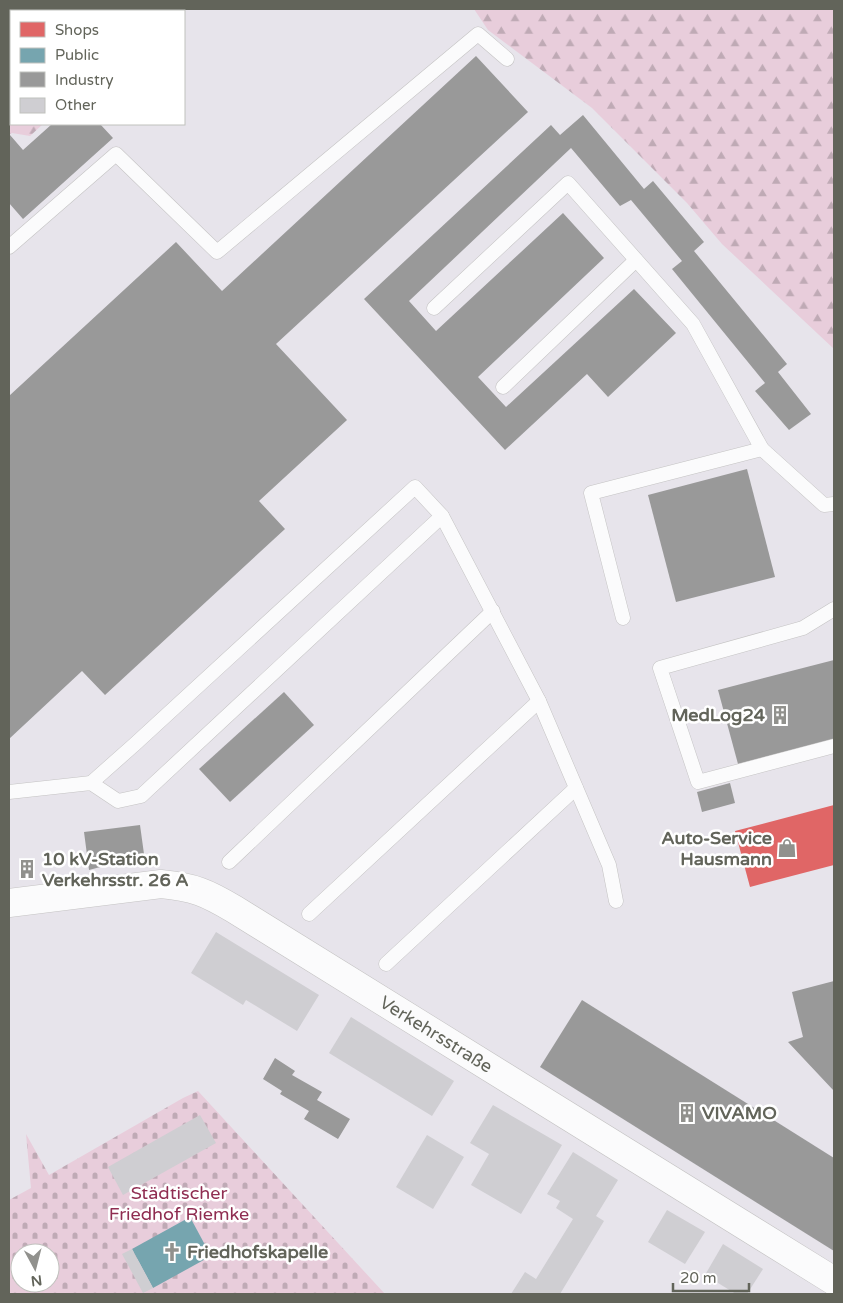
<svg xmlns="http://www.w3.org/2000/svg" width="843" height="1303" viewBox="0 0 843 1303" font-family="'Varela Round',sans-serif">
	<defs>
		<pattern id="forest-firs" width="22" height="20" patternUnits="userSpaceOnUse" patternTransform="scale(1.25)"><rect width="22" height="20" fill="#e8cddb"/><path d="M5 1l3.5 6h-7zM16 11l3.5 6h-7z" fill="#bfaab5"/></pattern>
		<pattern id="cemetery-stones" width="16" height="16" patternUnits="userSpaceOnUse" patternTransform="scale(1.25)"><rect width="16" height="16" fill="#e8cddb"/><path d="M2 7V4a2 2 0 0 1 4 0v3zM10 15v-3a2 2 0 0 1 4 0v3z" fill="#bfaab5"/></pattern>
	</defs>
	<rect width="100%" height="100%" fill="#e7e4eb"/>
	<!-- forest -->
	<g fill="url(#forest-firs)">
		<path d="M9,9H165L162,11H11V124H43L30,136L12,133L9,135Z"/>
		<path d="M474,9H834V349L722,244L687,203L592,108L488,30Z"/>
	</g>
	<!-- cemetery -->
	<path fill="url(#cemetery-stones)" fill-rule="evenodd" d="M198,1091L385,1294H9V1200L31,1188L26,1134L49,1175L183,1098ZM20,1253H50V1283H20Z"/>
	<!-- shops -->
	<path fill="#e06666" d="M834,805V865L750,887L735,831Z"/>
	<!-- public -->
	<path fill="#76a5af" d="M190,1217L211,1256L153,1288L132,1249Z"/>
	<!-- industry -->
	<g fill="#999">
		<path d="M476,56L528,112L276,344L347,420L259,501L285,529L105,695L82,671L9,739V396L176,242L222,291Z"/>
		<path d="M583,115L644,189L653,181L704,242L694,251L787,364L778,372L811,414L789,430L755,391L765,383L672,269L682,261L631,200L620,206L571,148L409,301L436,331L563,213L604,258L478,377L506,407L634,289L676,333L608,397L587,374L505,450L364,299L551,125L560,135Z"/>
		<path d="M52,124H100L113,138L23,219L9,203V137L10,135L23,150Z"/>
		<path d="M747,469L775,577L676,602L648,495Z"/>
		<path d="M834,660V739L738,764L718,690Z"/>
		<path d="M284,692L314,725L230,802L199,769Z"/>
		<path d="M730,783L735,803L702,812L697,792Z"/>
		<path d="M140,825L144,854L103,859L104,866L89,870L84,832Z"/>
		<path d="M32,861L33,875L23,877L21,862Z"/>
		<path d="M834,981V1091L788,1042L803,1037L792,992Z"/>
		<path d="M582,1000L834,1158V1251L540,1067Z"/>
		<path d="M275,1058L295,1071L292,1075L322,1092L317,1100L350,1119L338,1139L304,1119L309,1111L280,1094L282,1091L263,1079Z"/>
	</g>
	<!-- building -->
	<g fill="#cfced2">
		<path d="M216,932L319,995L297,1031L246,1000L243,1005L191,973Z"/>
		<path d="M351,1017L454,1081L432,1116L329,1053Z"/>
		<path d="M493,1105L562,1145L521,1214L471,1185L489,1154L470,1143Z"/>
		<path d="M200,1115L216,1143L123,1195L108,1167Z"/>
		<path d="M427,1135L464,1157L433,1209L396,1187Z"/>
		<path d="M573,1152L618,1180L596,1216L604,1221L560,1294H511L525,1272L536,1279L573,1219L556,1208L560,1201L547,1194Z"/>
		<path d="M667,1210L705,1232L685,1264L648,1242Z"/>
		<path d="M723,1244L763,1269L747,1294H736L705,1275Z"/>
		<path d="M132,1249L153,1288L143,1293L122,1254Z"/>
	</g>
	<g fill="none" stroke-linecap="round" stroke-linejoin="round">
		<!-- service casing -->
		<g stroke="#c4c3c3" stroke-width="15">
			<g id="service">
				<path d="M9,247L116,154L217,252L478,34L507,59"/>
				<path d="M434,308L568,183L693,324L762,449L824,505L834,504"/>
				<path d="M503,387L636,260"/>
				<path d="M834,609L803,628L660,668L698,782L834,746"/>
				<path d="M623,618L591,493L762,449"/>
				<path d="M91,783L135,744L415,487L442,516L539,701L609,865L616,901"/>
				<path d="M9,792L91,783L118,801L141,796L442,516"/>
				<path d="M229,862L493,611"/>
				<path d="M309,914L539,701"/>
				<path d="M386,964L576,788"/>
			</g>
		</g>
		<!-- minor casing -->
		<g stroke="#c4c3c3" stroke-width="29">
			<g id="minor">
				<path id="s1" d="M9,903L161,884C194,887 207,893 234,909L834,1281"/>
			</g>
		</g>
		<!-- service -->
		<use href="#service" stroke="#fbfbfc" stroke-width="14"/>
		<!-- minor -->
		<use href="#minor" stroke="#fbfbfc" stroke-width="28"/>
	</g>
	<!-- icons -->
	<defs>
		<g id="building-bare" transform="scale(1.5)"><path d="M-4-6H4V6H1V3H-1V6H-4ZM-2.5-4.3h1.7v1.8h-1.7ZM.8-4.3h1.7v1.8H.8ZM-2.5-1h1.7V.8h-1.7ZM.8-1h1.7V.8H.8Z" fill="#91918d" stroke="#fff" stroke-width="2.5" paint-order="stroke"/></g>
		<g id="shop-bare" transform="scale(1.5)"><path d="M-5-2.5h2.3a2.7 3.5 0 0 1 5.4 0H5L5.5 6h-11ZM-1.5-2.5h3a1.5 2.3 0 0 0-3 0Z" fill="#91918d" stroke="#fff" stroke-width="2.5" paint-order="stroke"/></g>
		<g id="church-bare" transform="scale(1.5)"><path d="M-1.2-6h2.4v3.5h3.3v2.4h-3.3V6h-2.4V-.1h-3.3v-2.4h3.3Z" fill="#91918d" stroke="#fff" stroke-width="2.5" paint-order="stroke"/></g>
	</defs>
	<g fill-rule="evenodd">
		<use href="#building-bare" x="780" y="715"/>
		<use href="#shop-bare" x="787" y="848"/>
		<use href="#building-bare" x="27" y="869"/>
		<use href="#building-bare" x="687" y="1113"/>
		<use href="#church-bare" x="172" y="1252"/>
	</g>
	<g text-anchor="middle" dominant-baseline="central" stroke-width="5" stroke-linejoin="round" paint-order="stroke">
		<!-- poi labels -->
		<g font-size="18" font-weight="bold" fill="#62645a" stroke="#fff" text-anchor="start">
			<text x="765" y="715" text-anchor="end">MedLog24</text>
			<text x="772" y="838" text-anchor="end">Auto-Service<tspan x="772" dy="21">Hausmann</tspan></text>
			<text x="42" y="859">10 kV-Station<tspan x="42" dy="21">Verkehrsstr. 26 A</tspan></text>
			<text x="702" y="1113">VIVAMO</text>
			<text x="187" y="1252">Friedhofskapelle</text>
		</g>
		<!-- street labels -->
		<g font-size="18" fill="#62645a" stroke="#fff">
			<text stroke="none"><textPath href="#s1" startOffset="469">Verkehrsstraße</textPath></text>
		</g>
		<!-- park labels -->
		<g font-size="18" fill="#8f2d51" stroke="#fff">
			<text x="179" y="1193">Städtischer<tspan x="179" dy="21">Friedhof Riemke</tspan></text>
		</g>
	</g>
	<!-- border -->
	<rect width="843" height="1303" fill="none" stroke="#62645a" stroke-width="20"/>
	<!-- legend -->
	<rect x="10" y="10" width="175" height="115" fill="#ffffff" stroke="#c0c1bd"/>
	<rect x="20" y="22" width="25" height="15" fill="#e06666" stroke="#c0c1bd"/>
	<text x="55" y="35" font-size="15" fill="#62645a">Shops</text>
	<rect x="20" y="48" width="25" height="15" fill="#76a5af" stroke="#c0c1bd"/>
	<text x="55" y="60" font-size="15" fill="#62645a">Public</text>
	<rect x="20" y="72" width="25" height="15" fill="#999999" stroke="#c0c1bd"/>
	<text x="55" y="85" font-size="15" fill="#62645a">Industry</text>
	<rect x="20" y="98" width="25" height="15" fill="#cfced2" stroke="#c0c1bd"/>
	<text x="55" y="110" font-size="15" fill="#62645a">Other</text>
	<!-- north arrow -->
	<g transform="translate(35 1268) rotate(173)"><circle r="24" fill="#ffffff" stroke="#c0c1bd"/>
	<path d="M0-4L9 19L0 12L-9 19Z" fill="#91918d"/>
	<text y="-8" font-size="14" font-weight="bold" text-anchor="middle" fill="#62645a">N</text>
	</g>
	<!-- scale -->
	<path d="M673 1283v8h76v-8" fill="none" stroke="#62645a" stroke-width="2.5"/>
	<text x="680" y="1283" font-size="15" fill="#62645a" stroke="#ffffff" stroke-width="4" paint-order="stroke">20 m</text>
</svg>
